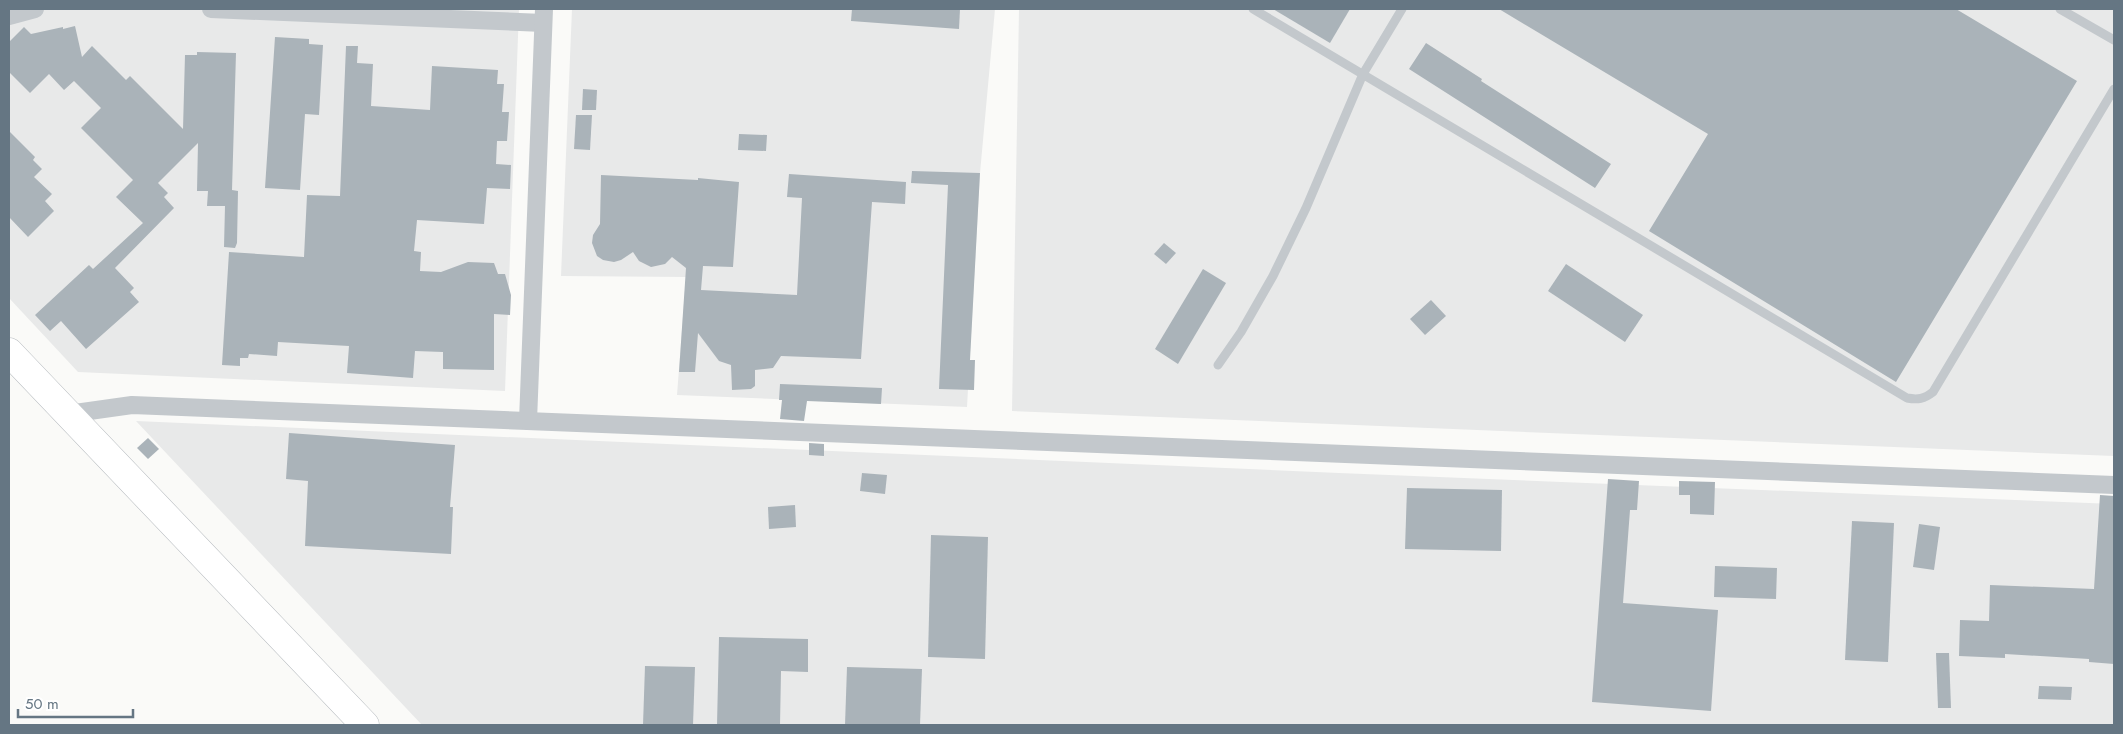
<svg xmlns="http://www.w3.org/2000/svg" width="2123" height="734" viewBox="0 0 2123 734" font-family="Jost,sans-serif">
	<rect width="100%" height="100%" fill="#fafaf8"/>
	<!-- built -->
	<g fill="#e8e9e9">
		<path d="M9,9H519L505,391L78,372L9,298Z"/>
		<path d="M572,9H995L980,173L967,407L677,395L686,277L561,276Z"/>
		<path d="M1019,9H2114V456L1012,411Z"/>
		<path d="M136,421L1339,473L2114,504V725H422Z"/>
	</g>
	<!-- building -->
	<g fill="#aab3b9">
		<path d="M852,9H960L959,29L851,21Z"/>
		<path d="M1273,9H1350L1330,43Z"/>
		<path d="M1499,9H1956L2077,81L1896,382L1649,231L1708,134Z"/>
		<path d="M75,26L82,57L92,46L126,80L130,76L183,129L185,55H197V52L236,53L232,190L238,191L237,243L235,248L224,247L225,206H207L208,191H197L198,143L158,183L168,193L164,197L174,208L115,268L134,288L130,292L139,302L86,349L61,321L50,331L35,315L89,265L93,269L143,223L116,197L133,180L81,128L101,108L74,81L64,90L49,74L30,93L9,72V42L24,27L31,34L63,27V29Z"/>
		<path d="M275,37L309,39V44L323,45L319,115L305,114L300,190L265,188Z"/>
		<path d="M1426,43L1482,79L1481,81L1611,164L1595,188L1409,69Z"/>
		<path d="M346,46H358L357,63L373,64L371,106L430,110L432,66L498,70L497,84H504L502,112H509L507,141H497L496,164L511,165L510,189L487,188L484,224L417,220L414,251L421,252L420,271L441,272L468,262L494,263L498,274H505L511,295L510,315L494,314V370L443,369V352L415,351L413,378L347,373L349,346L278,342L277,356L249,354L248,358H240V366L222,365L229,252L304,257L307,195L340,196Z"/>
		<path d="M583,89L597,90L596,110H582Z"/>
		<path d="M576,115H592L590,150L574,149Z"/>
		<path d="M9,131L35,157L33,160L42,169L34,177L52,194L45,201L54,211L28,237L9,217Z"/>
		<path d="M739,134L767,135L766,151L738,150Z"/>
		<path d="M912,171L980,173L970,360H975L974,390L939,389L948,185L911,183Z"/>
		<path d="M789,174L906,182L905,204L872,202L861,359L781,356L773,368L755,370V386L751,389L732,390L731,365L719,361L698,333L695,372H679L686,268L672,257L665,264L651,267L639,261L633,252L621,260L614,262L603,260L597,256L592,243L593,235L600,224L601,175L698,180V178L739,182L733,267L703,266L701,290L797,295L802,198L787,197Z"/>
		<path d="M1164,243L1176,253L1166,264L1154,254Z"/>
		<path d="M1566,264L1643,315L1625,342L1548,291Z"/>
		<path d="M1203,269L1226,283L1178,364L1155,349Z"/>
		<path d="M1431,300L1446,316L1425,335L1410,319Z"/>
		<path d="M780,384L882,388L881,404L807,401L804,421L780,419L782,400H779Z"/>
		<path d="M289,433L455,445L450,507H453L451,554L305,546L308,481L286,479Z"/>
		<path d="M148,438L159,449L148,459L137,448Z"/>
		<path d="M809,443L824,444V456L809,455Z"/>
		<path d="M862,473L887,475L885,494L860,491Z"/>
		<path d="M1608,479L1639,481L1637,510H1630L1623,603L1718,610L1711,711L1592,702Z"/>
		<path d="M1679,481L1715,482L1714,515L1690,514V495H1679Z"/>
		<path d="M1407,488L1502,490L1501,551L1405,549Z"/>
		<path d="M2100,495L2114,496V664L2089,662V659L2005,654V658L1959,656L1960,620L1989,621L1990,585L2094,589Z"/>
		<path d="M795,505L796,527L769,529L768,507Z"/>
		<path d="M1852,521L1894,523L1888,662L1845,660Z"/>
		<path d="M1919,524L1940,527L1934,570L1913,567Z"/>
		<path d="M931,535L988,537L985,659L928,657Z"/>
		<path d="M1715,566L1777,568L1776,599L1714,597Z"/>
		<path d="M719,637L808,639V672L781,671L780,725H717Z"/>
		<path d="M1936,653H1949L1951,708H1938Z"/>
		<path d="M645,666L695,667L693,725H643Z"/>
		<path d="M847,667L922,669L920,725H845Z"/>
		<path d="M2039,686L2072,687L2071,700L2038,699Z"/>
	</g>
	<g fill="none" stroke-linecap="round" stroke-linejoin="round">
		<!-- primary casing -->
		<g stroke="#b5babe" stroke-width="29">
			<path id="primary" d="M9,352L365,725"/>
		</g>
		<!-- lane -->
		<g stroke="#c3c8cc" stroke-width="9">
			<path d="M1253,9L1907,398C1918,400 1924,399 1933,392L2114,89"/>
			<path d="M2060,9L2114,40"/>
			<path d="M1218,365L1241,332L1273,276L1306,208L1363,74L1402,9"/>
		</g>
		<!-- street -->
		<g stroke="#c3c8cc" stroke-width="18">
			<path d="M211,9L543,23"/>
			<path d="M9,16L35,9"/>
			<path d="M68,414L132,405L2114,485"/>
			<path d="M528,421L544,9"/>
		</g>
		<!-- primary -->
		<use href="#primary" stroke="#fff" stroke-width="28"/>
	</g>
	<!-- border -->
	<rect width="2123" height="734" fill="none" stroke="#657683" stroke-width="20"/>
	<!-- scale -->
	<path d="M18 709v8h115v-8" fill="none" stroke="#657683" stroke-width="2.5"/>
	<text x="25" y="709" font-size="15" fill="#657683" stroke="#ffffff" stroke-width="4" paint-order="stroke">50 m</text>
</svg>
